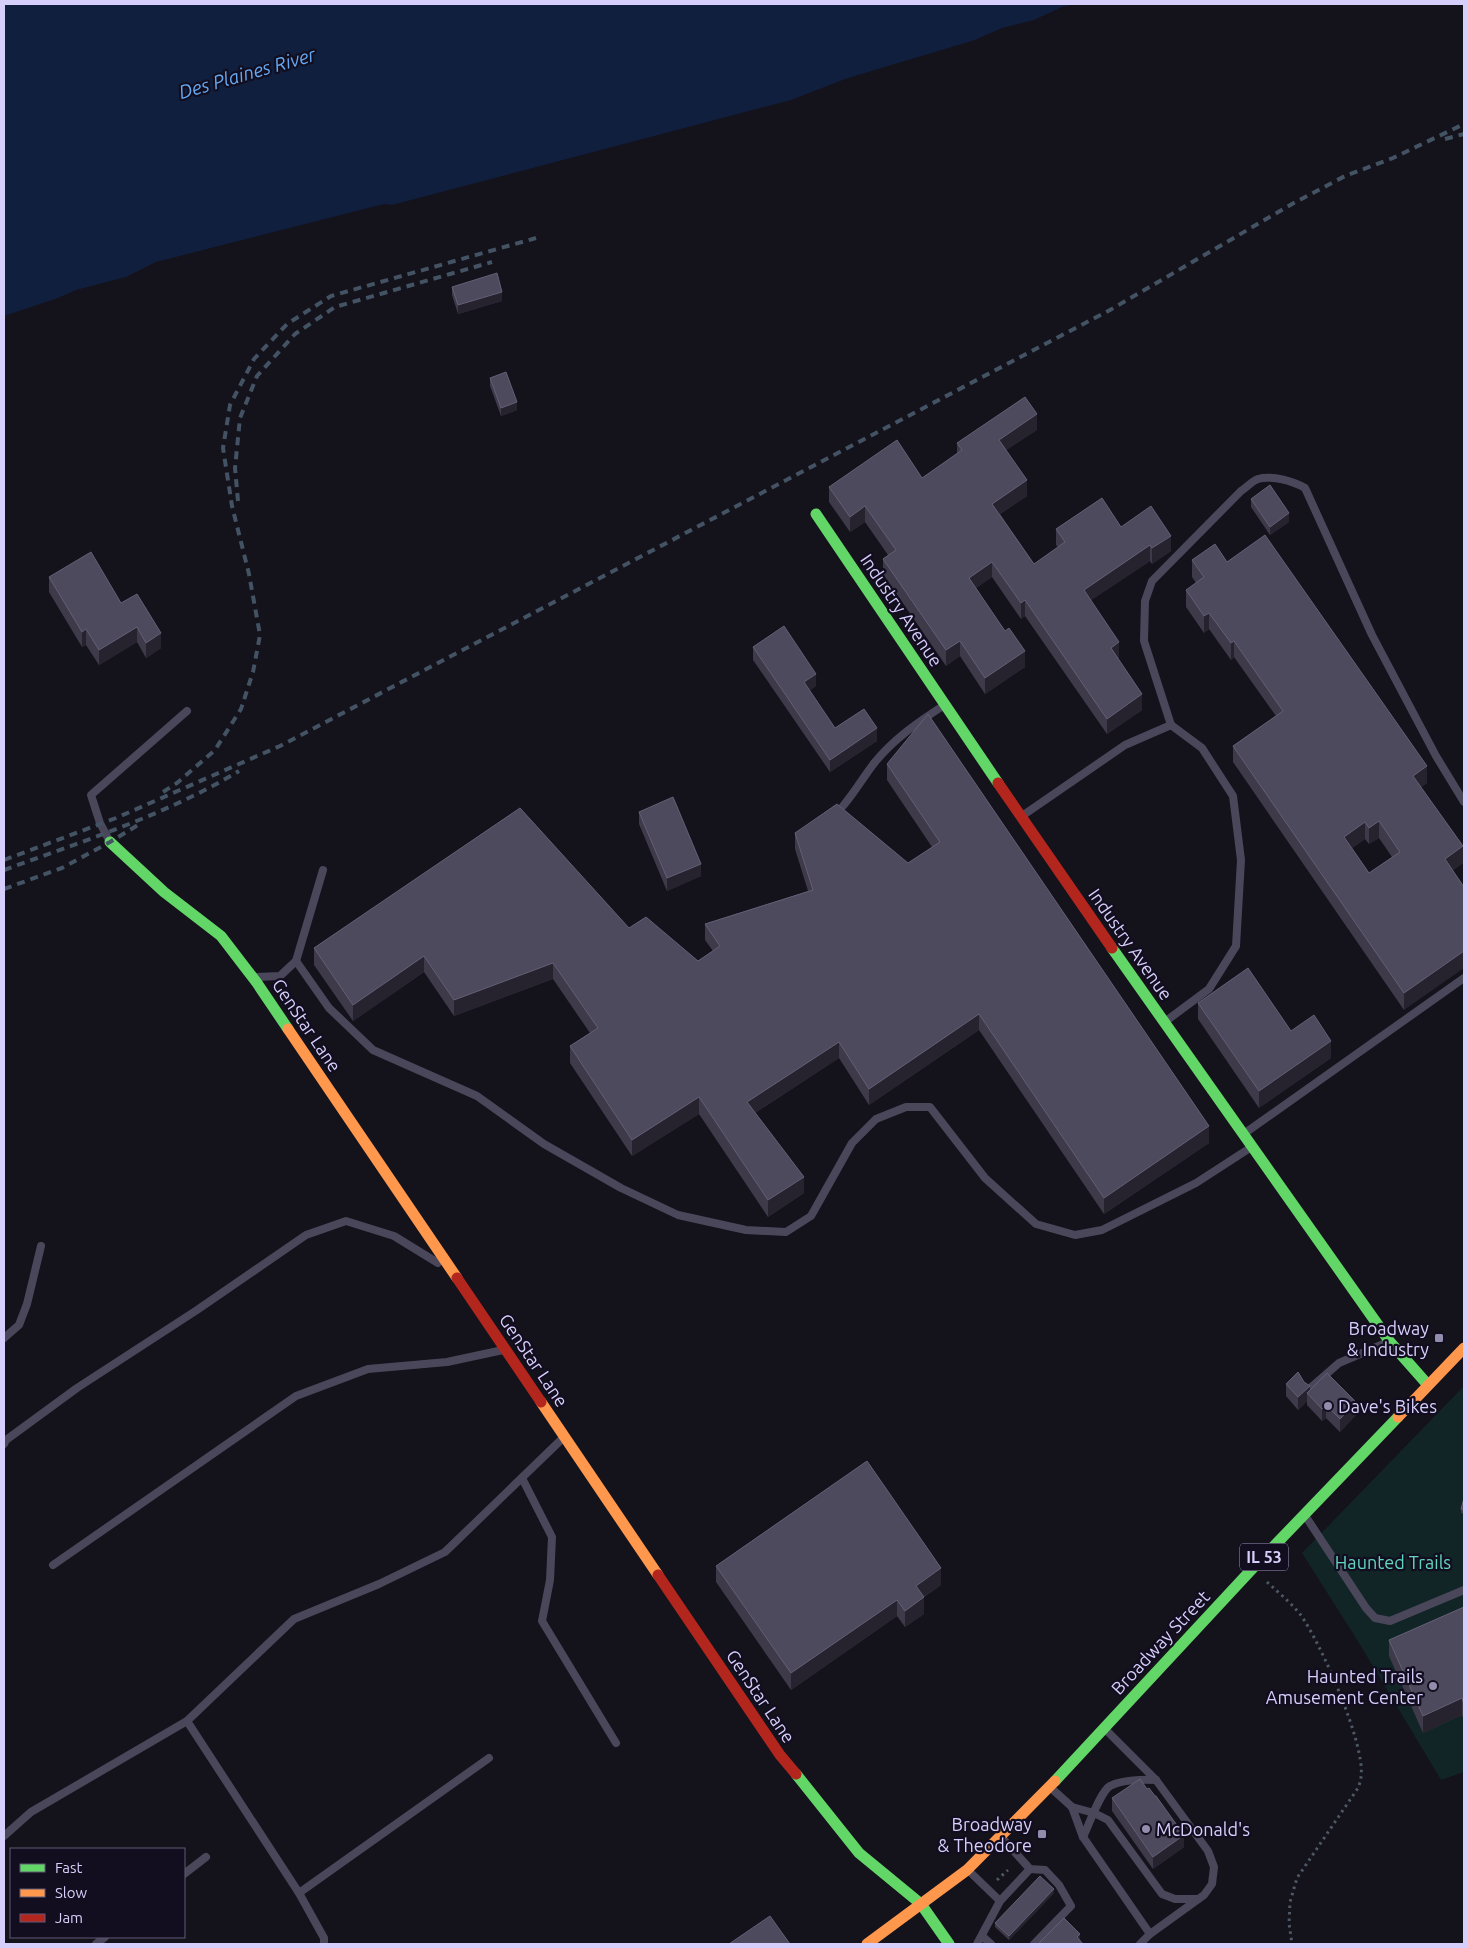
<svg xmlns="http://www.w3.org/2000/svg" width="1468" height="1948" viewBox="0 0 1468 1948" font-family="Ubuntu,sans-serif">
	<rect width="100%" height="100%" fill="#14121b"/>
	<!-- green -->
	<path fill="#112426" d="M1464,1386V1772L1441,1780L1359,1643L1302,1553Z"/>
	<!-- water -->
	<path fill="#101f3d" d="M4,4H1074L1062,7L1034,20L1002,28L975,40L848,78L791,100L392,205L384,204L156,262L126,277L76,290L58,298L4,316Z"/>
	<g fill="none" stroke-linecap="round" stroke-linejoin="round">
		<!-- path -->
		<g stroke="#4d5966" stroke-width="3" stroke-dasharray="2.5 4" stroke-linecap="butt">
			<path d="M1267,1582C1278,1592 1290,1602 1300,1614C1320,1641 1366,1745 1361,1777C1361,1781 1359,1785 1358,1788L1297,1878L1290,1902L1289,1923L1292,1944"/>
			<path d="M997,1880L1008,1870"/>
		</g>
		<!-- lane -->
		<g stroke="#4a475b" stroke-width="8">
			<path d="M1171,725L1144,641L1145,601L1152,581L1241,491C1246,488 1252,481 1258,479C1272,475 1293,481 1305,488L1372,635L1436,756L1464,802"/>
			<path d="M843,806C855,792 864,776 875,762C894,739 918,722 943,706"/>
			<path d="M1022,816L1125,745L1171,725L1202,748L1233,796L1241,860L1236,946L1209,989L1166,1021"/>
			<path d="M109,840L100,823L91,795L187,711"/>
			<path d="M296,961L329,1008L373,1050L477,1096L544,1144L621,1188L678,1215L746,1230L786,1232L811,1216L852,1143L876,1119L906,1107H930L985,1178L1036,1224L1075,1235L1102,1230L1196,1183L1250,1148"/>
			<path d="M257,977L280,976L296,961L323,870"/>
			<path d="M1245,1133L1464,978"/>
			<path d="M4,1338L19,1325L27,1304L41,1246"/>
			<path d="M1308,1390L1339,1363L1388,1342"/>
			<path d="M4,1444L6,1440L77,1388L197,1310L306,1235L346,1221L394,1236L438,1263"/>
			<path d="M522,1478L552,1537L550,1580L542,1621L616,1743"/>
			<path d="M1306,1517L1366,1608L1375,1618L1390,1621L1464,1590"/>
			<path d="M53,1565L296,1396L368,1369L447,1362L503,1350"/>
			<path d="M1051,1788L1072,1807L1083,1837L1150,1934L1204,1895L1212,1884L1214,1867L1208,1851L1156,1780L1105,1729"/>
			<path d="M1072,1807L1094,1813L1108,1820L1162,1894L1175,1899H1198"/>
			<path d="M4,1836L31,1812L187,1721"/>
			<path d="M1083,1837C1089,1825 1100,1792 1110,1786C1121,1780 1144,1779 1156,1780"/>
			<path d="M1003,1839L1030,1869L1045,1870L1059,1885L1071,1906L1034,1944"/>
			<path d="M969,1871L1000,1901L977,1944"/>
			<path d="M184,1874L206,1857"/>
			<path d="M299,1893L489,1758"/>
			<path d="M1000,1901L1030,1869"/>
			<path d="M982,1936L991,1944"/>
			<path d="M96,1944L105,1937"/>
			<path d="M324,1944V1938L299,1893L187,1721L294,1619L379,1584L445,1552L563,1438"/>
			<path d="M1140,1944L1150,1934"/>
		</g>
		<!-- fast -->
		<g stroke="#63d668" stroke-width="11">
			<path d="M816,514L998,783"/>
			<path d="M110,842L164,892L221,936L257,983L288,1029"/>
			<path d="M1112,948L1390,1342L1428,1385"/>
			<path d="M796,1774L859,1853L921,1904L949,1944"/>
			<path d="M1055,1781L1252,1569L1398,1417"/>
		</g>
		<!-- slow -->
		<g stroke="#ff974d" stroke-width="11">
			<path d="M288,1029L457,1278"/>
			<path d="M541,1402L658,1575"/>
			<path d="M1398,1417L1464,1348"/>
			<path d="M867,1944L967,1870L1055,1781"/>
		</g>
		<!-- jam -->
		<g stroke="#b3261e" stroke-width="11">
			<path d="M998,783L1112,948"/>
			<path d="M457,1278L541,1402"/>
			<path d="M658,1575L780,1755L796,1774"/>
		</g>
		<!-- rail -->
		<g stroke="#435363" stroke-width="4" stroke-dasharray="8 6" stroke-linecap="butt">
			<path d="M1445,139L1464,134"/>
			<path d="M238,501L235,468L240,418L257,376L295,334L335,307L492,262"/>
			<path d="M163,792L177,783L215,750L241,709L253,672L260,635L249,574L232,506L223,448L230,405L254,359L287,324L331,296L536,238"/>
			<path d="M4,860L116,818L280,746L1110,310L1292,204L1345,176L1393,158L1464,124"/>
			<path d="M4,870C83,841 166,815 239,771"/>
			<path d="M4,889L62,868L110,842L138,825"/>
		</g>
	</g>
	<!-- wall -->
	<g fill="#3e3a4a" fill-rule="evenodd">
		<path d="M1464,155V177L1463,174V157Z"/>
		<path d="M452,287L502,301L458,314L452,295Z"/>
		<path d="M490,378L517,410L501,416L490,386Z"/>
		<path d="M1037,430L1006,450L1027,496L1000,514L1034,564L1058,547L1056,545V529L1121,527L1171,551L1152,564L1150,561L1091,600L1119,657L1118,658L1142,710L1107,734L1025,616L1021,619L992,577L976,588L1025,667L985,694L960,656L946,666L883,574V559L888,555L865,522L850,532L829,502V487L922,478L957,454V443Z"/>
		<path d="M1251,499L1289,522L1270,535L1251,507Z"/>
		<path d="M1192,560L1227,562L1427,783L1421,787L1463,863L1453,870L1404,1010L1233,762V746L1276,716L1234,657L1231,660L1209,629L1204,633L1186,607V590L1196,583L1192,577ZM1379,838L1392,857L1369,873L1352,848L1365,839L1369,844Z"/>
		<path d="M49,577L121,603L161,648L146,658L137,642L99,665L86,645L82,647L49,592Z"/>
		<path d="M753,647L816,686L809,691L835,728L877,741L830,772L753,660Z"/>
		<path d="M887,764L1209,1143L1104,1214L979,1030L869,1105L839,1058L755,1113L804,1193L768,1217L699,1114L632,1156L570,1063V1046L590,1033L553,979L454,1016L424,972L353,1021L314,965V948L629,928L698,961L713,951L705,940V924L808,891L795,849V833L908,863L932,847L887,780Z"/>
		<path d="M639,812L701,876L667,891L639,824Z"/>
		<path d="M1198,1003L1331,1058L1259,1108L1198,1019Z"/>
		<path d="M1304,1382L1310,1389L1356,1415L1340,1432L1326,1418L1322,1421L1307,1405V1401L1298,1410L1286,1396V1384Z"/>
		<path d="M1464,1498V1514L1461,1513V1509Z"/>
		<path d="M716,1566L941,1585L924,1597V1614L905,1627L897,1616L791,1690L716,1582Z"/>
		<path d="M1464,1607V1721L1462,1715L1423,1733L1389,1656V1640Z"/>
		<path d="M1112,1798L1184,1847L1153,1869L1112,1811Z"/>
		<path d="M1054,1893L1009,1940L995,1927V1923Z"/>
	</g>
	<!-- shaded-wall -->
	<g fill="#26232f">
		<path d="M502,292V301L458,314V305Z"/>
		<path d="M517,402V410L501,416V408Z"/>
		<path d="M1037,414V430L999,455V440Z"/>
		<path d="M1027,480V496L992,519V504Z"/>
		<path d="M865,506V522L850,532V517Z"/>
		<path d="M1289,513V522L1270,535V527Z"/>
		<path d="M1171,536V551L1152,564V548Z"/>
		<path d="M1150,545V561L1084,605V590Z"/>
		<path d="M992,562V577L969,593V578Z"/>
		<path d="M1025,600V616L1021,619V603Z"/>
		<path d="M1209,613V629L1204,633V616Z"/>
		<path d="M137,627V642L99,665V650Z"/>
		<path d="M86,629V645L82,647V632Z"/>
		<path d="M161,633V648L146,658V643Z"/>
		<path d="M960,641V656L946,666V650Z"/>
		<path d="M1234,641V657L1231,660V643Z"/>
		<path d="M1119,642V657L1111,663V648Z"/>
		<path d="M1025,651V667L985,694V678Z"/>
		<path d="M816,674V686L804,695V682Z"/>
		<path d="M1142,694V710L1107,734V719Z"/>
		<path d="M877,728V741L830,772V760Z"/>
		<path d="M1427,766V783L1413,792V776Z"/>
		<path d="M1379,821V838L1369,844V828Z"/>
		<path d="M1365,822V839L1344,853V837Z"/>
		<path d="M1463,846V863L1445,875V859Z"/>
		<path d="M701,864V876L667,891V878Z"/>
		<path d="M1464,951V968L1404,1010V993Z"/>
		<path d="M424,956V972L353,1021V1005Z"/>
		<path d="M553,963V979L454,1016V1000Z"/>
		<path d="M979,1014V1030L869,1105V1089Z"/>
		<path d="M1331,1041V1058L1259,1108V1091Z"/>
		<path d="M839,1042V1058L747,1118V1102Z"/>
		<path d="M699,1097V1114L632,1156V1140Z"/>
		<path d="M1209,1126V1143L1104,1214V1198Z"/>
		<path d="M804,1177V1193L768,1217V1200Z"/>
		<path d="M1310,1386V1396L1307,1393V1401L1298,1410V1397Z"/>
		<path d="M1356,1402V1415L1340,1432V1419Z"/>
		<path d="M1326,1405V1418L1322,1421V1409Z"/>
		<path d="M941,1568V1585L916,1602V1586Z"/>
		<path d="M924,1597V1614L905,1627V1611Z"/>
		<path d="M897,1600V1616L791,1690V1673Z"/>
		<path d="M1462,1698V1715L1423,1733V1716Z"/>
		<path d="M1184,1835V1847L1153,1869V1857Z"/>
		<path d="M1054,1889V1893L1009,1940V1936Z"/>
		<path d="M1080,1934V1944L1077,1937Z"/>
	</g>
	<!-- building -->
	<g fill="#4e4a5d" stroke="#645f76" fill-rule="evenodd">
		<path d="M497,273L502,292L458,305L452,287Z"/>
		<path d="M506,372L517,402L501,408L490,378Z"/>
		<path d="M1025,397L1037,414L999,440L1027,480L992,504L1034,564L1065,542L1056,529L1102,498L1121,527L1151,506L1171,536L1152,548L1150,545L1084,590L1119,642L1111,648L1142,694L1107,719L1025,600L1021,603L992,562L969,578L1005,631L1009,628L1025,651L985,678L960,641L946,650L883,559L896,550L865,506L850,517L829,487L897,440L922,478L962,450L957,443Z"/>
		<path d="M1270,485L1289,513L1270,527L1251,499Z"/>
		<path d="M1265,535L1427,766L1413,776L1463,846L1445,859L1464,887V951L1404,993L1233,746L1283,711L1234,641L1231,643L1209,613L1204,616L1186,590L1204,577L1192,560L1215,544L1227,562ZM1379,821L1400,852L1369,873L1344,837L1365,822L1369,828Z"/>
		<path d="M91,552L121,603L137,594L161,633L146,643L137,627L99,650L86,629L82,632L49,577Z"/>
		<path d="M784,626L816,674L804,682L835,728L864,709L877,728L830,760L753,647Z"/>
		<path d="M928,714L1209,1126L1104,1198L979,1014L869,1089L839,1042L747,1102L804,1177L768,1200L699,1097L632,1140L570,1046L598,1028L553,963L454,1000L424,956L353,1005L314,948L520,808L629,928L646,917L698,961L720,946L705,924L813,890L795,833L837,804L908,863L940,842L887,764Z"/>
		<path d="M673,797L701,864L667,878L639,812Z"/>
		<path d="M1248,968L1291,1031L1314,1015L1331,1041L1259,1091L1198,1003Z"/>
		<path d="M1298,1372L1304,1382L1310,1386L1298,1397L1286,1384Z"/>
		<path d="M1327,1373L1356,1402L1340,1419L1326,1405L1322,1409L1307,1393Z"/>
		<path d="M867,1461L941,1568L916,1586L924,1597L905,1611L897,1600L791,1673L716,1566Z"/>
		<path d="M1464,1498V1510L1461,1509Z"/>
		<path d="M1464,1607V1705L1462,1698L1423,1716L1389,1640Z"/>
		<path d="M1140,1779L1147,1789L1149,1788L1155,1796H1156L1184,1835L1153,1857L1112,1798Z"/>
		<path d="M1040,1876L1054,1889L1009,1936L995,1923Z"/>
		<path d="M770,1916L790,1944H729Z"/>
		<path d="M1064,1918L1080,1934L1077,1937L1083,1944H1040L1039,1943Z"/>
	</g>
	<!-- markers -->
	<g fill="#938dad" stroke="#120e1f" stroke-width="2">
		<rect x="1434" y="1333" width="10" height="10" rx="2.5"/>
		<circle cx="1328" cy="1406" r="5"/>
		<circle cx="1433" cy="1686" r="5"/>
		<circle cx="1146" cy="1829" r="5"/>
		<rect x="1037" y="1829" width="10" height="10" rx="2.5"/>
	</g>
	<g text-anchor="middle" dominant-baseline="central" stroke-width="4.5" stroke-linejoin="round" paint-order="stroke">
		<!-- shield labels -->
		<rect fill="#120e1f" stroke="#9c95b9" stroke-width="1" x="1240" y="1543.5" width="48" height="27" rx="4"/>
		<g font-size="16" font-weight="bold" fill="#d7cffb">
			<text x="1264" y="1557">IL 53</text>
		</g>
		<!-- street labels -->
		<g font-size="18" fill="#d7cffb" stroke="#120e1f">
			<text transform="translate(902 610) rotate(56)">Industry Avenue</text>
			<text transform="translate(1131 944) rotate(55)">Industry Avenue</text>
			<text transform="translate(307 1025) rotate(56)">GenStar Lane</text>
			<text transform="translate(534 1360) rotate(56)">GenStar Lane</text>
			<text transform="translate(1160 1642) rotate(-47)">Broadway Street</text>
			<text transform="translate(761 1696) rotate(56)">GenStar Lane</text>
		</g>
		<!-- poi labels -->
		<g font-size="18" fill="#d7cffb" stroke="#120e1f" text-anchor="end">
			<text x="1429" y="1328">Broadway<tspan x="1429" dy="21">&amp; Industry</tspan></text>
			<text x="1338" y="1406" text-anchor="start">Dave's Bikes</text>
			<text x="1423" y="1676">Haunted Trails<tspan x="1423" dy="21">Amusement Center</tspan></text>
			<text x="1032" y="1824">Broadway<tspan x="1032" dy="21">&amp; Theodore</tspan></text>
			<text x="1156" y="1829" text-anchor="start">McDonald's</text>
		</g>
		<!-- park labels -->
		<g font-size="18" fill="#61d5c0" stroke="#120e1f">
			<text x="1393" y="1562">Haunted Trails</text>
		</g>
		<!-- water labels -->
		<g font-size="19" font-style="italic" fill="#65a9f4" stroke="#120e1f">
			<text transform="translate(247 73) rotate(-16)">Des Plaines River</text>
		</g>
	</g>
	<!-- border -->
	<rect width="1468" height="1948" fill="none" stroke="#d7cffb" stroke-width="10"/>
	<!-- legend -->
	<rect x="10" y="1848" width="175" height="90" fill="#120e1f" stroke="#615b77"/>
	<rect x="20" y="1864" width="25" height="8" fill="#63d668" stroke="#615b77"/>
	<text x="55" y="1873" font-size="15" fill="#d7cffb">Fast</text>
	<rect x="20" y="1889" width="25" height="8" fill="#ff974d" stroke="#615b77"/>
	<text x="55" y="1898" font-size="15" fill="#d7cffb">Slow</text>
	<rect x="20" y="1914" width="25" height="8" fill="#b3261e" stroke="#615b77"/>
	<text x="55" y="1923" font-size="15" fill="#d7cffb">Jam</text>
</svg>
